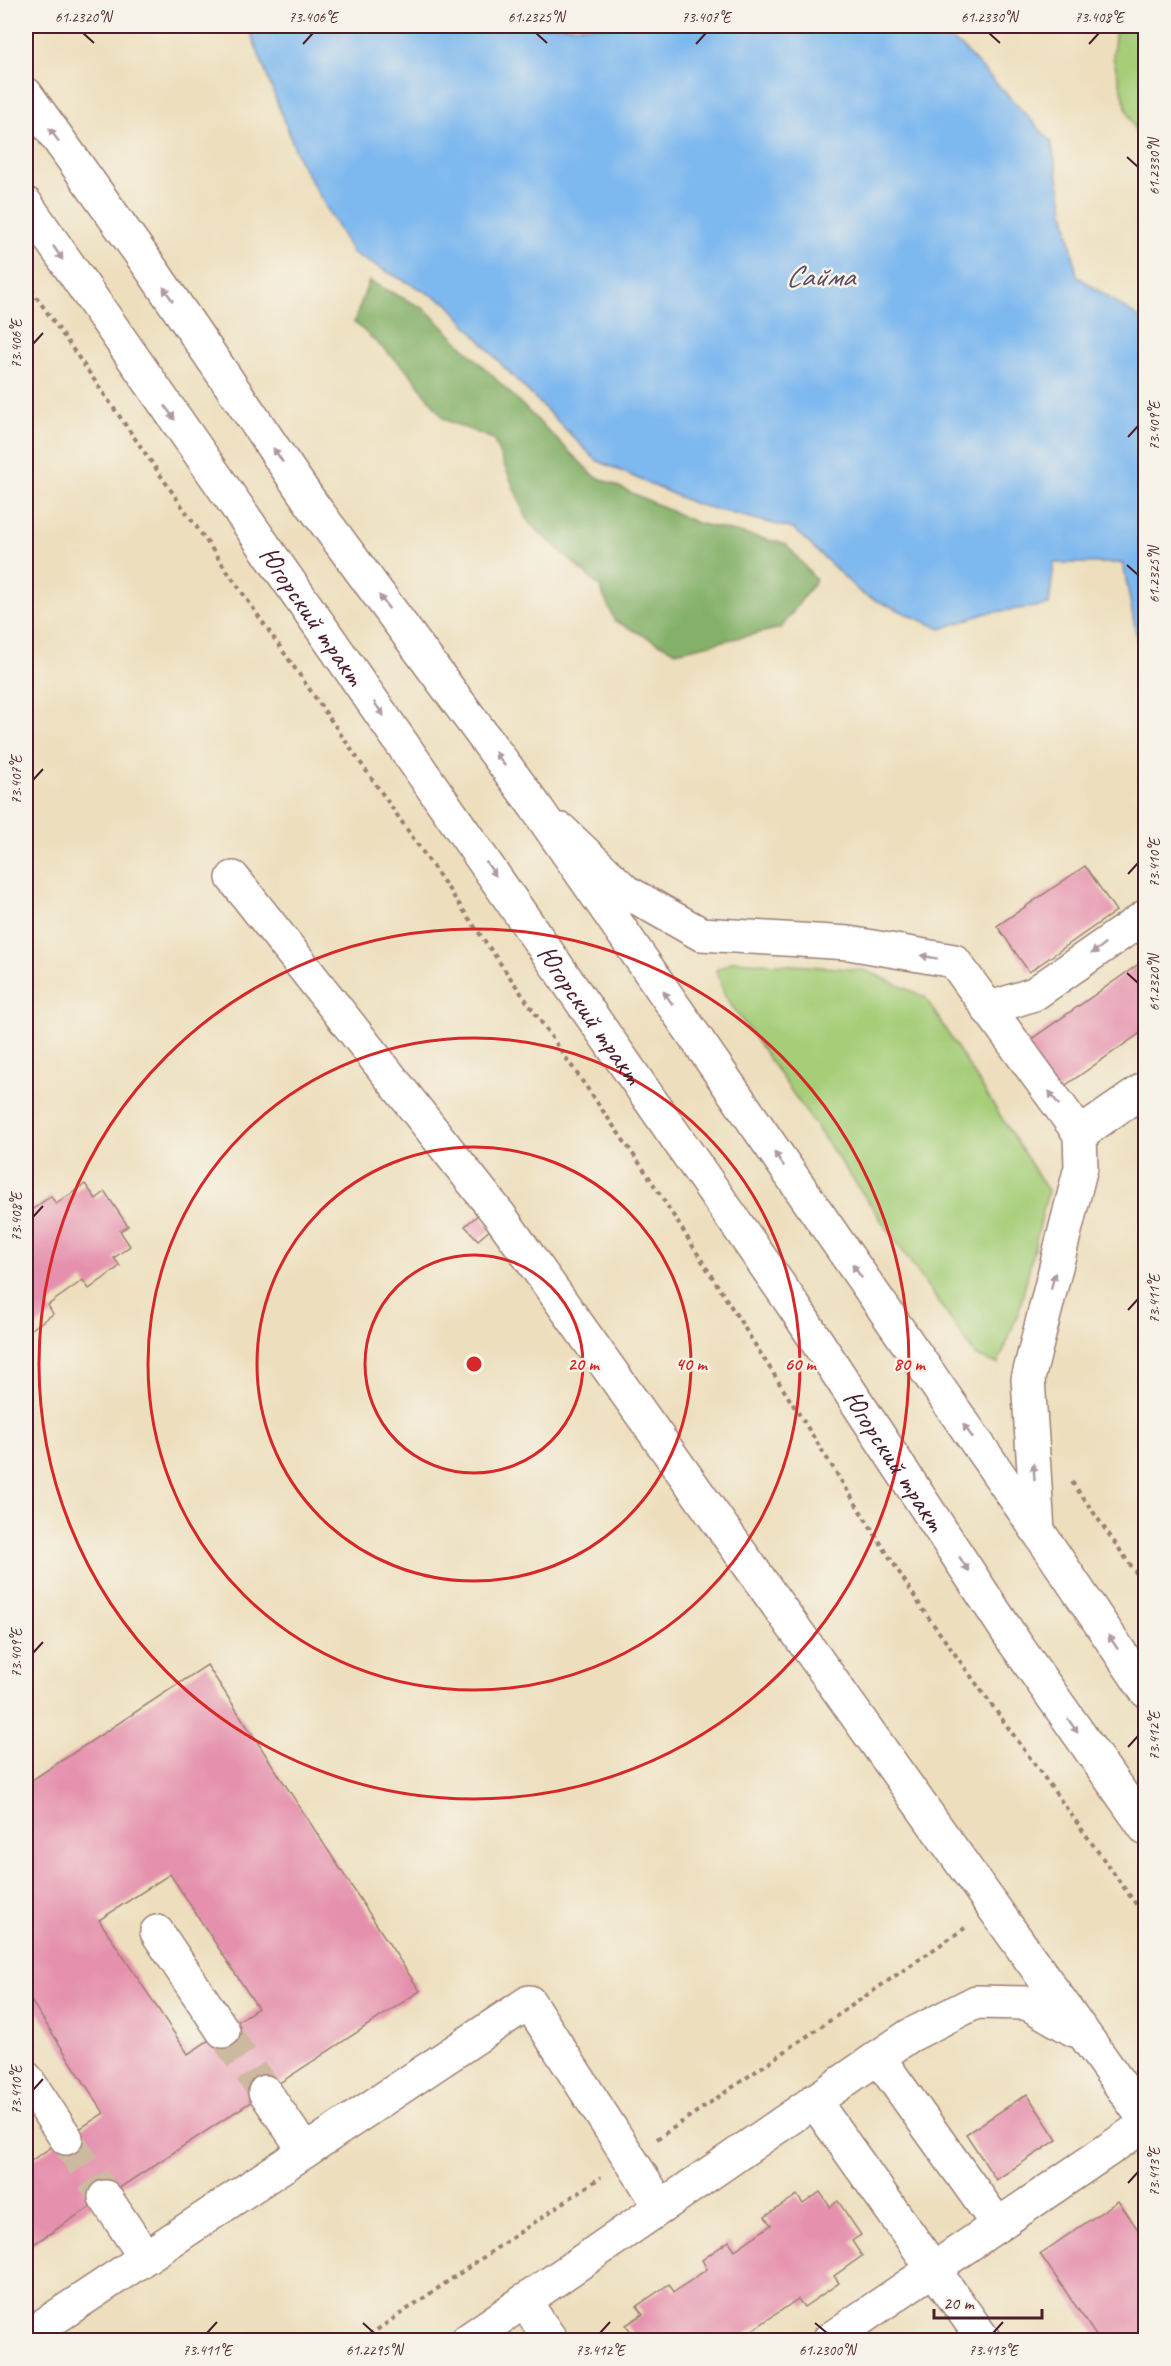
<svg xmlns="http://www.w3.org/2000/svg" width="1171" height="2366" viewBox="0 0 1171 2366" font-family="Caveat,sans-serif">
	<rect width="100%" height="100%" fill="#f7f3e8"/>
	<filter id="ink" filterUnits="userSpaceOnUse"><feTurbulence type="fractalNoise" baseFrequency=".0167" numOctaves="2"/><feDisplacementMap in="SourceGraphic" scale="12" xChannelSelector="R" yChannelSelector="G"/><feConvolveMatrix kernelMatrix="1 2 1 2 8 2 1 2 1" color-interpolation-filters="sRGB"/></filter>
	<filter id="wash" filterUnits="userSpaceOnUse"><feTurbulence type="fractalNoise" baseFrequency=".008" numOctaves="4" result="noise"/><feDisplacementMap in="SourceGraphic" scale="24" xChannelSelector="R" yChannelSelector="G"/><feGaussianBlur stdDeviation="1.35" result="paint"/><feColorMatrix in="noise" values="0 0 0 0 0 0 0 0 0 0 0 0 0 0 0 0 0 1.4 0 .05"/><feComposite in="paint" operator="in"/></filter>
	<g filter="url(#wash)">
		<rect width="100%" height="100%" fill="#eddfbd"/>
		<!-- green -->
		<g fill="#a6ce79" stroke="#787652" stroke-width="1.5">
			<path d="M1116,26H1145V154L1127,110L1113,57Z"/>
			<path d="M734,961L865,970L925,997L1048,1191L1019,1311L998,1364L976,1356L725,996L716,970Z"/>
		</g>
		<!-- forest -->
		<path fill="#84b169" stroke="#67684a" stroke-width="1.5" d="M369,281L425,309L593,475L697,523L786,544L816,580L781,628L676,652L615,621L599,586L529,523L493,439L445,420L409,372L354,322Z"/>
		<!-- water -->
		<path fill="#7db8ef" stroke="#646c8d" stroke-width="1.5" d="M248,26H930L961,46L1051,141L1077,276L1145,322V646L1138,644L1123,563H1054L1049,605L987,613L941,629L862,594L794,529L695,504L596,460L504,367L447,303L353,254L299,160Z"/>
		<g id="blocks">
			<!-- building -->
			<g fill="#e591ad" fill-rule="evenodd">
				<path d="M1085,866L1116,911L1029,972L997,926Z"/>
				<path d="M1146,959V1029L1040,1103L1007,1056Z"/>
				<path d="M85,1184L96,1199L105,1192L128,1226L120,1231L130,1246L114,1258L120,1266L89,1289L83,1280L48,1305L53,1314L26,1333V1214L51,1196L56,1204Z"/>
				<path d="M479,1214L491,1229L478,1240L465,1226Z"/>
				<path d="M207,1665L420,1991L26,2249V2157L29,2162L104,2113L26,1993V1784ZM170,1874L258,2008L188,2054L99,1920Z"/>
				<path d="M1027,2094L1057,2140L996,2180L966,2134Z"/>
				<path d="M820,2192L830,2207L838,2201L861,2235L852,2241L862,2256L834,2276L839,2283L804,2307L798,2299L738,2340H637L626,2325L643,2314L637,2306L669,2284L674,2292L707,2269L702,2260L729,2241L735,2250L771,2225L765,2217L797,2195L803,2204Z"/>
				<path d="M1118,2201L1146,2241V2340H1099L1040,2254Z"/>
			</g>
		</g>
	</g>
	<g filter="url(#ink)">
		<use href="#blocks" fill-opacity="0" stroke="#9c7f74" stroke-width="1.5"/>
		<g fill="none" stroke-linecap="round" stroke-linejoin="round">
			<!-- minor-tunnel -->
			<g stroke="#ccb9a0" stroke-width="33" stroke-dasharray="33 16" stroke-linecap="butt">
				<path d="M223,2031L265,2092"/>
				<path d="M66,2138L105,2197"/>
			</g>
			<!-- minor casing -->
			<g stroke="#9c7f74" stroke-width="36">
				<g id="minor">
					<path d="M561,830L625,891L701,934L849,943L954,961L1080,1134L1081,1167L1028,1379L1038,1531"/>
					<path d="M233,878L500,1216L1146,2121"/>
					<path d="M988,1009L1034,994L1146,916"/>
					<path d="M1080,1134L1146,1088"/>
					<path d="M157,1932L223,2031"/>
					<path d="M878,2057L998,2225"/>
					<path d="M26,2078L66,2138"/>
					<path d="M265,2092L305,2151"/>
					<path d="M814,2101L984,2340"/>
					<path d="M105,2197L145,2257"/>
					<path d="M524,2301L551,2340"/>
					<path d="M26,2337L529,2002L661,2207"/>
					<path d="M468,2340L909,2036L976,2002L1027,2003L1074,2030"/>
					<path d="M829,2340L1146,2124"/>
				</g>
			</g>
			<!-- major casing -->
			<g stroke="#9c7f74" stroke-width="36">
				<g id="major">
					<path d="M26,94L152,270L311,503L535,806L1038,1531L1146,1691"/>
					<path id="s1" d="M26,204L793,1305L1015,1643L1146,1829"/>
				</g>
			</g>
			<!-- path -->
			<g stroke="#9c7f74" stroke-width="4" stroke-dasharray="4.5 4.5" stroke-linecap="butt">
				<path d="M26,282L649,1177L923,1610L1146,1918"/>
				<path d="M1072,1482L1146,1587"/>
				<path d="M657,2139L965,1928"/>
				<path d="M362,2340L601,2177"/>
			</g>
			<!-- minor -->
			<use href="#minor" stroke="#fff" stroke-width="33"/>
			<!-- major -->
			<use href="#major" stroke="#fff" stroke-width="33"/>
		</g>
		<!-- one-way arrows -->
		<defs><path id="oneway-solid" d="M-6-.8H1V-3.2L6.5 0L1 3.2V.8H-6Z" transform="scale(1.5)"/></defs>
		<g fill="#ae9aa0">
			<use href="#oneway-solid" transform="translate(54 135) rotate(-126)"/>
			<use href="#oneway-solid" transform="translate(58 253) rotate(56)"/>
			<use href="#oneway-solid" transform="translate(168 294) rotate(-124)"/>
			<use href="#oneway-solid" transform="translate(170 413) rotate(55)"/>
			<use href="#oneway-solid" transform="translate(278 455) rotate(-124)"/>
			<use href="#oneway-solid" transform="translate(384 602) rotate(-126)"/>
			<use href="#oneway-solid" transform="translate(379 709) rotate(55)"/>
			<use href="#oneway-solid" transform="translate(500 759) rotate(-126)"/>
			<use href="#oneway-solid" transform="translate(491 869) rotate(55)"/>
			<use href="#oneway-solid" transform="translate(1098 949) rotate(145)"/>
			<use href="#oneway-solid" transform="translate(929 957) rotate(-170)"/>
			<use href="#oneway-solid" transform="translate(668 998) rotate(-125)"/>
			<use href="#oneway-solid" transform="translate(1054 1098) rotate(-126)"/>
			<use href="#oneway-solid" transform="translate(779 1159) rotate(-125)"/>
			<use href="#oneway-solid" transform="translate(857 1271) rotate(-125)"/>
			<use href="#oneway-solid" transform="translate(1053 1281) rotate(-76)"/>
			<use href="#oneway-solid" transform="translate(968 1431) rotate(-125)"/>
			<use href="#oneway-solid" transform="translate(1034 1472) rotate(-94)"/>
			<use href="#oneway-solid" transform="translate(964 1564) rotate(57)"/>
			<use href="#oneway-solid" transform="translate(1113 1642) rotate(-124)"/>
			<use href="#oneway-solid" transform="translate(1073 1726) rotate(55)"/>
		</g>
	</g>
	<!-- ticks -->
	<path fill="none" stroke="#4a1f2b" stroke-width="2" d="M83,33L94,43M536,33L547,43M989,33L1000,43M303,44L313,33M696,44L706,33M1089,44L1099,33M1127,157L1138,167M33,344L43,333M1128,437L1138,426M1127,565L1138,575M33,780L43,769M1128,874L1138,863M1127,973L1138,983M33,1217L43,1206M1128,1310L1138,1299M33,1653L43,1642M1128,1747L1138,1736M33,2090L43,2079M1128,2183L1138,2172M363,2323L374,2333M815,2323L827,2333M207,2333L217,2322M600,2333L610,2322M993,2333L1003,2322"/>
	<!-- distance rings -->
	<g fill="none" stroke="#d62828" stroke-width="3">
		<circle cx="474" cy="1364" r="109"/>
		<circle cx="474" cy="1364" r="217"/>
		<circle cx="474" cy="1364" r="326"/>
		<circle cx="474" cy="1364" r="435"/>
	</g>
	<g text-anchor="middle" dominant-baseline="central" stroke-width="5" stroke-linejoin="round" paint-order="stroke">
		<!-- street labels -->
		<g font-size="28" fill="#4a1f2b" stroke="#f7f3e8">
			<text stroke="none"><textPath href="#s1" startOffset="501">Югорский тракт</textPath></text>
			<text stroke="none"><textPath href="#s1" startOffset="987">Югорский тракт</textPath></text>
			<text stroke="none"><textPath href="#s1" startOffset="1527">Югорский тракт</textPath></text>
		</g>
		<!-- water labels -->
		<g font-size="30" font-style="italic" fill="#594d66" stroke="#f7f3e8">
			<text x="820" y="276">Сайма</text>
		</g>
	</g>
	<circle cx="474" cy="1364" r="9" fill="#d62828" stroke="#f7f3e8" stroke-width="3"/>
	<g font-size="18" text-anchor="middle" font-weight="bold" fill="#d62828" stroke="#f7f3e8" stroke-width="5" stroke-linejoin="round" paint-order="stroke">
		<text x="583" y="1370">20 m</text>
		<text x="691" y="1370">40 m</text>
		<text x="800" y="1370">60 m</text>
		<text x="909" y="1370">80 m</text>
	</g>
	<!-- margin -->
	<rect width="1171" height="2366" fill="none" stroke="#f7f3e8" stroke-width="66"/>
	<!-- scale -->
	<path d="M934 2309v9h108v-9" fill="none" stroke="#4a1f2b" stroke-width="3"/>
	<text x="943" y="2309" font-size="18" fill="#4a1f2b" stroke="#f7f3e8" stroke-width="4.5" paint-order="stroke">20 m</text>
	<rect x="33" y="33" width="1105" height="2300" fill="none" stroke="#4a1f2b" stroke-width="2"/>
	<g font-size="15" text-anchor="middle" fill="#4a1f2b">
		<text x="83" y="22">61.2320°N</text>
		<text x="313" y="22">73.406°E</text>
		<text x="536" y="22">61.2325°N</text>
		<text x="706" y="22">73.407°E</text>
		<text x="989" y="22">61.2330°N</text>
		<text x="1099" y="22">73.408°E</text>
		<text transform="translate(1154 167) rotate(-90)" y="5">61.2330°N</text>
		<text transform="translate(16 344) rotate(-90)" y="5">73.406°E</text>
		<text transform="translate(1154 426) rotate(-90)" y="5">73.409°E</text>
		<text transform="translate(1154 575) rotate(-90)" y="5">61.2325°N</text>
		<text transform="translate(16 780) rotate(-90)" y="5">73.407°E</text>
		<text transform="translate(1154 863) rotate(-90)" y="5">73.410°E</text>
		<text transform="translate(1154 983) rotate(-90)" y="5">61.2320°N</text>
		<text transform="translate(16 1217) rotate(-90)" y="5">73.408°E</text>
		<text transform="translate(1154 1299) rotate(-90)" y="5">73.411°E</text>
		<text transform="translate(16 1653) rotate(-90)" y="5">73.409°E</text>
		<text transform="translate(1154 1736) rotate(-90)" y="5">73.412°E</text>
		<text transform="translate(16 2090) rotate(-90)" y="5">73.410°E</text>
		<text transform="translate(1154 2172) rotate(-90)" y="5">73.413°E</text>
		<text x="207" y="2355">73.411°E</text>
		<text x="374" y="2355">61.2295°N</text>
		<text x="600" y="2355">73.412°E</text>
		<text x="827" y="2355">61.2300°N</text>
		<text x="993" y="2355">73.413°E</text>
	</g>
</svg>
